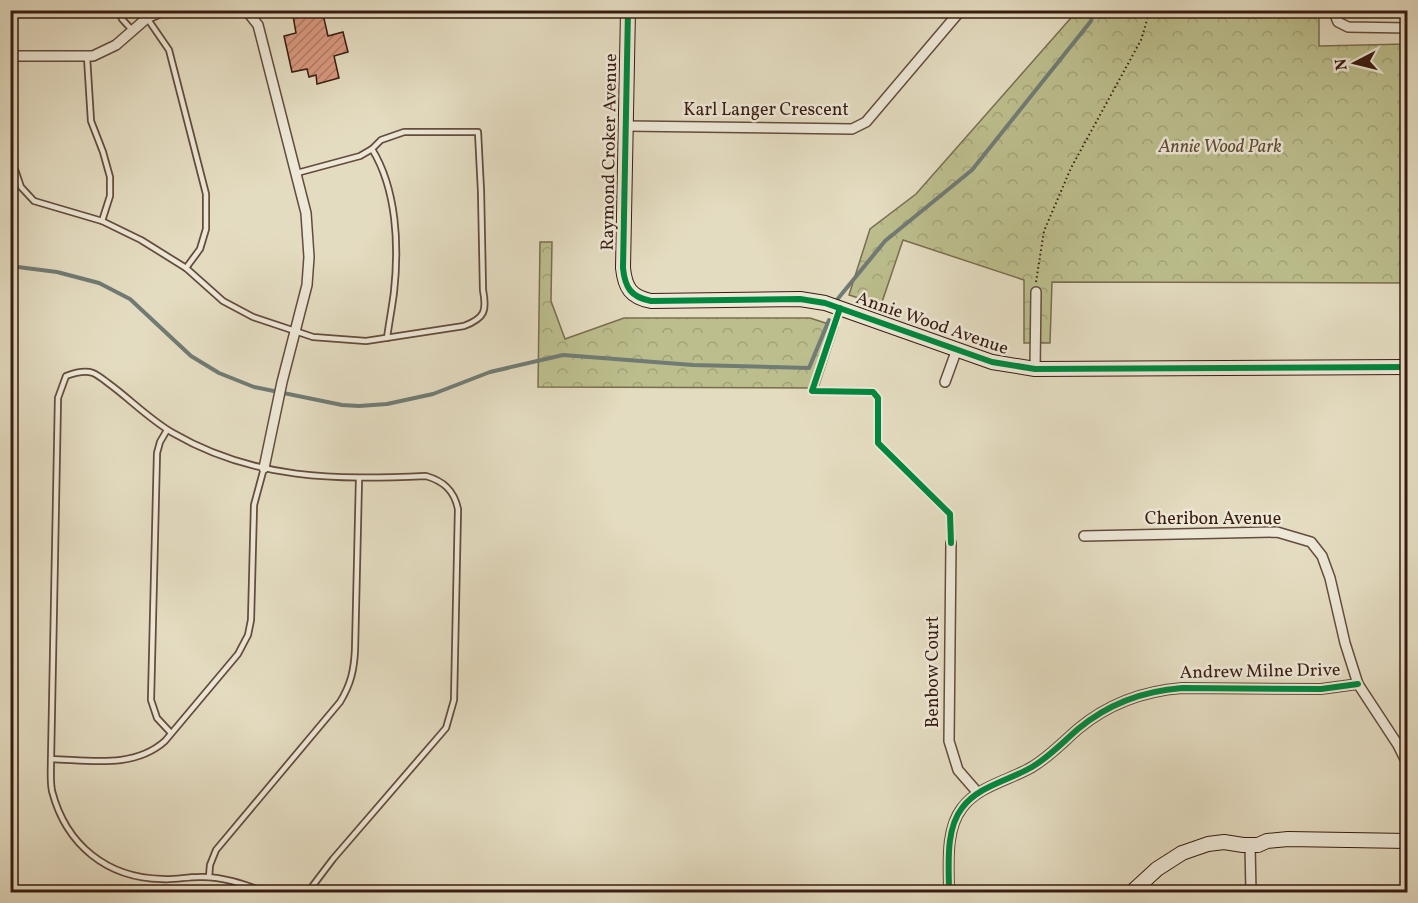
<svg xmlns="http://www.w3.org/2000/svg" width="1418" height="903" viewBox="0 0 1418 903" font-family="Vollkorn,serif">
	<defs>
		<pattern id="park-crowns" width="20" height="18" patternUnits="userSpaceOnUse" patternTransform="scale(1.5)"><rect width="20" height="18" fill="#bcbe8d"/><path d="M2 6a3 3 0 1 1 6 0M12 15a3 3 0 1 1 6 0" fill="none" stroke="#a2a379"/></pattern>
		<pattern id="building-hatch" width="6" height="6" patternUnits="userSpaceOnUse" patternTransform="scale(1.5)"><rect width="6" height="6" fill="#d99980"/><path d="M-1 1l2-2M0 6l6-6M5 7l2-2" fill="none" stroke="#b17c67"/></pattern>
	</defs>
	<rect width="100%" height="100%" fill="#e4dcc1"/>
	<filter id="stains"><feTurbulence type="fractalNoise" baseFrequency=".00333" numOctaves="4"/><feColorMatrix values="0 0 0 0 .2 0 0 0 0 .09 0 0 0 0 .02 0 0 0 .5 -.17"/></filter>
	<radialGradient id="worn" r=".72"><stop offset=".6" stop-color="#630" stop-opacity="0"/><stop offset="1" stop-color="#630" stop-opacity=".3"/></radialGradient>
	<!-- park -->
	<g fill="url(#park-crowns)" stroke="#7a6d4f" stroke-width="1.5">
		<path d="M1077,11H1319V46L1407,44V283L1052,282L1050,343H1024V280L903,240L881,305L849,295L870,229L916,194Z"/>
		<path d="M540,242H552L551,301L565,339L624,318H810L838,327L818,388L538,387Z"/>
	</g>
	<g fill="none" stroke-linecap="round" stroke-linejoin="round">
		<!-- stream -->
		<g stroke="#707b74" stroke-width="4">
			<path d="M10,266L57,272L99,283L130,299L191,356L219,373L254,387L342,405L359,406L387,404L433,394L490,372L563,355L693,365L809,368L829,320"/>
			<path d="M836,301L885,241L972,170L1091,21L1093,10"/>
		</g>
	</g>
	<!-- building -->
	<path fill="url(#building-hatch)" stroke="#391c11" stroke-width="1.5" d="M292,10H322L328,36L343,32L348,52L334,56L339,78L317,84L316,75L309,77L307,69L292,72L284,36L296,33Z"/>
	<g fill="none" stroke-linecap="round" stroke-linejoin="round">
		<!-- lane casing -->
		<g stroke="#644c3d" stroke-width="8">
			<g id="lane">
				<path d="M119,10L122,19L132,30"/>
				<path d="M147,18L169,50L206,194V229L200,249L186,268"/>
				<path d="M87,57L91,121L103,152L110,177V196L102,221"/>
				<path d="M372,149C397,190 399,246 394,292C392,308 389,323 387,338"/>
				<path d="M10,155L21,187L34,201L102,221L141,240L186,268L223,301L253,317L313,337L366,341L464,326C485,318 487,311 483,290L481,191L478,132H404L381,140L372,149L360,156L297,173"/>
				<path d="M167,430L160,442L157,453L151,700L157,718L171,733"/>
				<path d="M51,759C89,760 134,769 165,741L238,654L248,635L251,620L254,505L264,468"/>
				<path d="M209,877L210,865L216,850L340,702C351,684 354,670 355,650L359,479"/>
				<path d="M265,892C244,884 221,876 199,877C186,877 174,880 162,879C107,878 66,845 52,791C50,781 51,769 51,759L58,398L66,376C74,373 85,370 93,373C98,375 104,380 108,383C130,399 149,419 173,433C254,480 336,480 426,476C443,481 454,490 458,509L454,700L446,728L333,859L308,892"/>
			</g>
		</g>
		<!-- street casing -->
		<g stroke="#644c3d" stroke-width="12">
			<g id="street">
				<path d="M246,10L258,25L306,213L309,257L307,285L282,382L264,468"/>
				<path d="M1333,10L1338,22L1348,27L1408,28"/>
				<path d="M10,56H93L116,45L147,18L165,10"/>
				<path d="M626,126L852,129L866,122L961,10"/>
				<path d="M1035,369L1036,292"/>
				<path d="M945,382L957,349"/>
				<path d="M1084,536L1277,532L1311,542L1322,556L1330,578L1345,643L1358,684L1398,745L1408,765"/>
				<path d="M951,543L949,741L958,770L978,793"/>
				<path d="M1250,846L1251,892"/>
				<path d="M949,892C949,866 945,830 962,808C978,786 1010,780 1032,767C1049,757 1063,742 1078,729C1108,704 1143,691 1182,688L1321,689L1358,684"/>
			</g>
		</g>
		<!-- secondary casing -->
		<g stroke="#391c11" stroke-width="16">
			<g id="secondary">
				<path d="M628,10L623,268C625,288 631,297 651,301L800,299L825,303L992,362L1035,369L1408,367"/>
				<path d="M1132,892L1157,869L1182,853L1208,844L1224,842L1243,845H1258L1267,841L1288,839L1408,841"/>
			</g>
		</g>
		<!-- path -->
		<path stroke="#391c11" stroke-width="2" stroke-dasharray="1.5 3" stroke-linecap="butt" d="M1036,282L1044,231L1071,168L1141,40L1150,10"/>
		<!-- lane -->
		<use href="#lane" stroke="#ede8d7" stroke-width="4.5"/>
		<!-- street -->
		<use href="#street" stroke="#ede8d7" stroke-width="9"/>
		<!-- secondary -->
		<use href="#secondary" stroke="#ede8d7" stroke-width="14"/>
		<!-- cycleway casing -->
		<g stroke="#ede8d7" stroke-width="10">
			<g id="cycleway">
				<path d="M628,10L623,268C625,288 631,297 651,301L800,299L825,303L992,362L1035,369L1408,367"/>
				<path d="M840,308L812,391L873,392L878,398V443L950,514L951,543"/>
				<path d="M949,892C949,866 945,830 962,808C978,786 1010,780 1032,767C1049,757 1063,742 1078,729C1108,704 1143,691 1182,688L1321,689L1358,684"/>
			</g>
		</g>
		<!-- cycleway -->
		<use href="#cycleway" stroke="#00873e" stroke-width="6"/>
	</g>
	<g text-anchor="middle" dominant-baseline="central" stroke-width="5" stroke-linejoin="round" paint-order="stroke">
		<!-- street labels -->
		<g font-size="18" fill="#391c11" stroke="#ede8d7">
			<text x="766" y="110">Karl Langer Crescent</text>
			<text transform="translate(610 152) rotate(-89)">Raymond Croker Avenue</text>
			<text transform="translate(932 324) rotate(19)">Annie Wood Avenue</text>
			<text x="1213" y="519">Cheribon Avenue</text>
			<text transform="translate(933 672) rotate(-90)">Benbow Court</text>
			<text transform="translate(1260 672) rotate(-1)">Andrew Milne Drive</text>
		</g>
		<!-- park labels -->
		<g font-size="18" font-style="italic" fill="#604d36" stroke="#ede8d7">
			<text x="1220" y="147">Annie Wood Park</text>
		</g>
	</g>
	<!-- margin -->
	<rect width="1418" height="903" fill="none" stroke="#e4dcc1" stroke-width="36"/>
	<rect x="12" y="12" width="1394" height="879" fill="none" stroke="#391c11" stroke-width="3"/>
	<rect x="18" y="18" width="1382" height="867" fill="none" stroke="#391c11" stroke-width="1.5"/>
	<!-- north arrow -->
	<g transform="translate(1355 63) rotate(263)" stroke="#ede8d7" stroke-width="4.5" paint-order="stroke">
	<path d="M0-4.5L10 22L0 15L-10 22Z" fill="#391c11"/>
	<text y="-9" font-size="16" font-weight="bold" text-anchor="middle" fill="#391c11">N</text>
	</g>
	<rect width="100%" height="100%" filter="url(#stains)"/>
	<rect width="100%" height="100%" fill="url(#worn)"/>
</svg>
